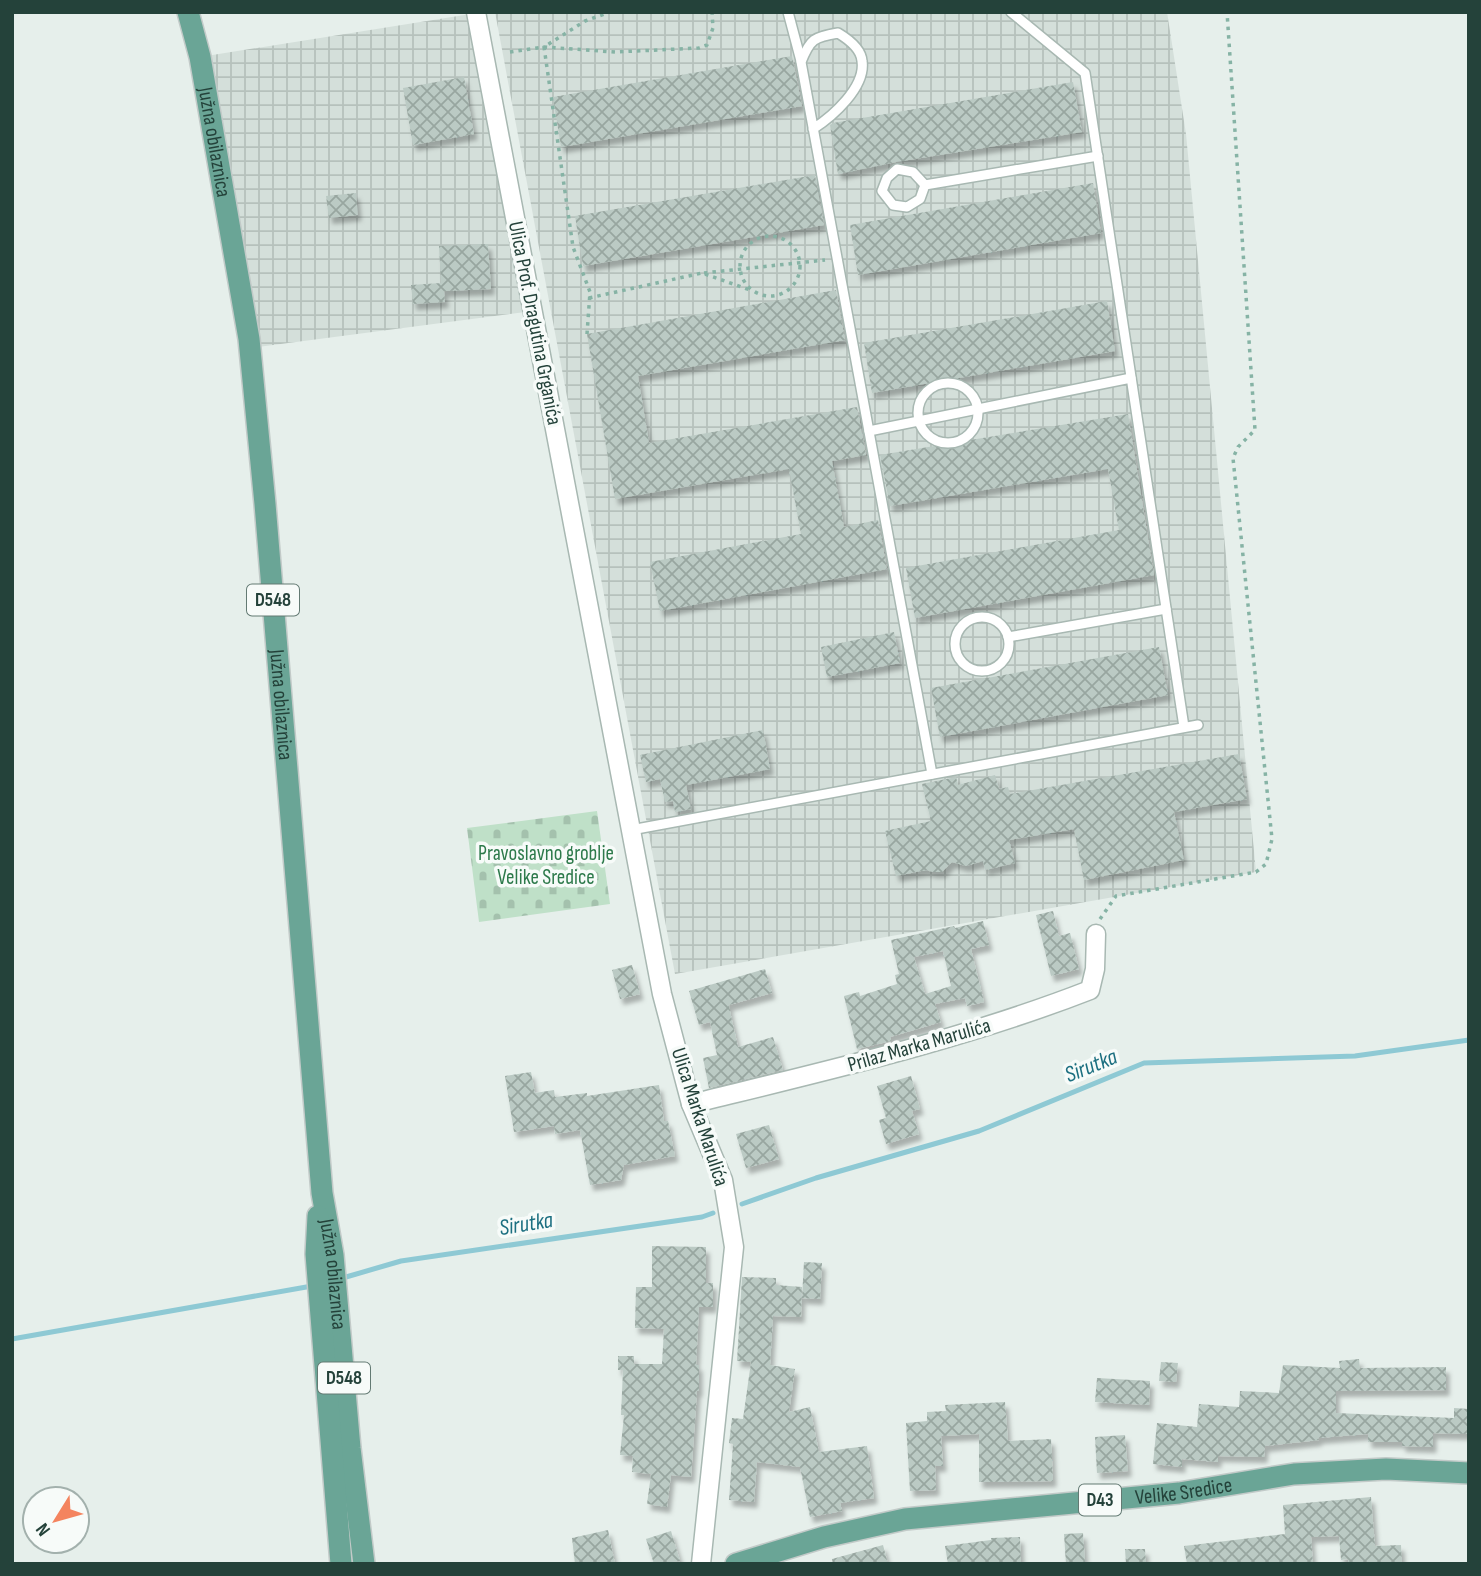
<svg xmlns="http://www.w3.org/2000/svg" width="1481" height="1576" viewBox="0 0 1481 1576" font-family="'Sofia Sans Condensed',sans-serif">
	<defs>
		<pattern id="industrial-grid" width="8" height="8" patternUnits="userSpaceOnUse" patternTransform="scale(1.75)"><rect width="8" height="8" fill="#d4dfda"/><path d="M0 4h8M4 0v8" fill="none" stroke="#b6c1bc"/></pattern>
		<pattern id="cemetery-stones" width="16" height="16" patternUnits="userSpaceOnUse" patternTransform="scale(1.75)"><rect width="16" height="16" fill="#bfe0c8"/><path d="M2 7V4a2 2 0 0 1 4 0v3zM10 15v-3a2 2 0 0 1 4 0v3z" fill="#a4c1ad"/></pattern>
		<pattern id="building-cross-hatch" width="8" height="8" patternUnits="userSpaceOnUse" patternTransform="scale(1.75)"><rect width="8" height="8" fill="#bbcac4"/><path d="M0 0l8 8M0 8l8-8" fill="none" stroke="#98a6a0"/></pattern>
		<filter id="shadow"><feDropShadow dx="3.5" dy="6" stdDeviation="2" flood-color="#0004"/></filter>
	</defs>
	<rect width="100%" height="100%" fill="#e6efeb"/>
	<!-- industrial -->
	<g fill="url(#industrial-grid)">
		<path d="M495,12H1167L1186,134L1256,872L675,974Z"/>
		<path d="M477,13L533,311L250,348L200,57Z"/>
	</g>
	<!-- cemetery -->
	<path fill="url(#cemetery-stones)" d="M597,811L610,904L479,922L467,828Z"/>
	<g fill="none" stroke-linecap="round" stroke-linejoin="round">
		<!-- stream -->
		<g stroke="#8ec9d4" stroke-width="5">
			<path d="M742,1204L816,1178L979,1131L1144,1063L1355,1056L1469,1040"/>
			<path d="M346,1277L401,1261L702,1217L713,1213"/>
			<path d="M12,1339L312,1286"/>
		</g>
	</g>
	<!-- building -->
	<g fill="url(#building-cross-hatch)" fill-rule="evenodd" filter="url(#shadow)">
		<path d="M792,56L802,106L561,147L553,97Z"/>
		<path d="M464,77L474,134L413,145L403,88Z"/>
		<path d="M1073,82L1082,132L896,162L838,174L830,125L833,123Z"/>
		<path d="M815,175L824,225L583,266L575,216Z"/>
		<path d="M1093,183L1101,233L858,275L850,225Z"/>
		<path d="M356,193L358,215L329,218L326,196Z"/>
		<path d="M488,244L491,289L444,291L445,302L413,304L411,285L441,283L439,246Z"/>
		<path d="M836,290L845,340L638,376L649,443L857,407L866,455L832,461L844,527L878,520L887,569L660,611L650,562L801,534L789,469L615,499L587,334Z"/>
		<path d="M1107,301L1115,351L872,393L864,343Z"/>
		<path d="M1128,414L1154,575L915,618L906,568L1119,530L1108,469L890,506L880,455Z"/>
		<path d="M894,632L900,663L827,677L821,647Z"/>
		<path d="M1159,647L1168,695L940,737L931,688Z"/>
		<path d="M763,730L770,769L686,785L691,809L675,812L673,801L665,802L660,779L646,782L640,755Z"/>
		<path d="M1239,754L1247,799L1174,812L1184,860L1084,880L1074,829L1009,840L1015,863L985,870L983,861L966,866L952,862L942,872H933L926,870L896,876L885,831L931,821L922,784L956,777L958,785L995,775L999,789L1008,787L1010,794Z"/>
		<path d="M1053,911L1059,936L1070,933L1079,969L1051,976L1036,915Z"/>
		<path d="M983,921L989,945L971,949L984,1002L967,1006L965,998L935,1004L941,1022L890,1037L891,1041L857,1049L844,996L859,992L860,996L897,984L895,975L899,974L891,940L954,926L955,928ZM943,951L951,986L925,994L914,957Z"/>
		<path d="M632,965L640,994L620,999L612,970Z"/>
		<path d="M765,969L772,993L729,1005L731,1016L738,1047L773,1037L783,1070L709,1088L703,1058L717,1055L710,1022L699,1025L689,991Z"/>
		<path d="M531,1072L535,1093L554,1090L555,1097L587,1093V1096L659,1085L664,1121H668L675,1156L624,1165L621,1180L590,1185L580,1130L555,1134L554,1126L514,1132L505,1076Z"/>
		<path d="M911,1076L920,1109L912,1111L919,1134L886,1144L879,1120L886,1118L877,1086Z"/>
		<path d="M769,1125L779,1159L746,1168L736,1134Z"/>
		<path d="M652,1246L706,1247V1283H713V1307H699L696,1365H699V1391H697L691,1477L671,1475L667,1507L647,1504L651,1474L632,1472L633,1456L620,1455L624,1415H621L623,1370H618V1356H634V1364H662L664,1329L635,1328L636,1287H652Z"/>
		<path d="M804,1262L822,1263L820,1299L802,1298Z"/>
		<path d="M742,1277L776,1278V1285L802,1287L801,1317L773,1316L770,1365L795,1369L789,1412L810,1407L819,1452L867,1446L874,1498L840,1503L842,1511L810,1517L800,1467L757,1462L754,1502L729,1500L733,1444L729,1443L732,1418L743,1419L751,1362L737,1361Z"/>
		<path d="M1359,1359L1360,1368L1446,1367V1390L1336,1391V1413L1454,1418V1408L1469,1409V1434L1433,1433V1447L1402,1446V1442H1368V1434L1318,1438L1319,1440L1265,1446L1264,1457L1218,1456V1462L1182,1459V1467L1153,1464L1157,1423L1197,1427L1199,1404L1239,1407L1240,1391L1279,1393L1283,1365L1340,1368L1339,1361Z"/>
		<path d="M1161,1362L1178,1363L1176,1382L1159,1381Z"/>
		<path d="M1097,1378L1150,1381L1149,1405L1095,1402Z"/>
		<path d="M1005,1402L1008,1441L1051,1439L1053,1481L979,1482V1434L941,1436L943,1466H935L936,1490L910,1491L906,1423L927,1421V1412L946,1411L945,1405Z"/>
		<path d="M1125,1435L1128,1471L1097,1473L1095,1437Z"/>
		<path d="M1371,1497L1375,1546L1401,1545L1402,1564H1348V1559L1341,1560L1339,1536L1311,1537L1313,1564H1187L1184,1546L1285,1534L1283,1505Z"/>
		<path d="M608,1530L615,1564H575L572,1538Z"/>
		<path d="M671,1531L680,1561L654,1564L646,1539Z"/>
		<path d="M1083,1533L1085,1563L1066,1564L1064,1534Z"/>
		<path d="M1020,1537L1021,1564H948L945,1546L991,1540V1538Z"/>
		<path d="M883,1545L888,1564H833L832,1559Z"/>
		<path d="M1125,1549H1145L1146,1564H1126Z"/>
	</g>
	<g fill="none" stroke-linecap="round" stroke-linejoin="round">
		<!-- lane casing -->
		<g stroke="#a8b8b2" stroke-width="12">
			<g id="lane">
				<path d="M788,12L801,61"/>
				<path d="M1011,12L1085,73L1184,727"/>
				<path d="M813,129C833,116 866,87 862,61C861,48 848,39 838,33C814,37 810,39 801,62L932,774"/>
				<path d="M925,185L913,172L897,169L887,178L882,191L893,205L907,207L920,199L925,185L1098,156"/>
				<circle cx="948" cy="413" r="30"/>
				<path d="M869,431L1131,378"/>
				<circle cx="982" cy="644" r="27"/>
				<path d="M1008,637L1166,609"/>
				<path d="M631,830L1198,725"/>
			</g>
		</g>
		<!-- street casing -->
		<g stroke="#a8b8b2" stroke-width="21">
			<g id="street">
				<path d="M476,12L662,994L691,1104L723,1180L734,1247L701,1564"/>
				<path d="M691,1104C825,1071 962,1040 1090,990L1095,969L1096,934"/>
			</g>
		</g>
		<!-- primary casing -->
		<g stroke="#c2cac8" stroke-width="24">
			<g id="primary">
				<path id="s1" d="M188,12L200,57L249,339L265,504L322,1193L333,1255L350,1448L364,1564"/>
				<path d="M318,1216L316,1254L341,1564"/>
				<path id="s2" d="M736,1564L824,1537L905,1519L1179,1493L1294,1474L1386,1469L1469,1473"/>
			</g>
		</g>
		<!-- path -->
		<g stroke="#86b3a5" stroke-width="3.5" stroke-dasharray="3.5 5" stroke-linecap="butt">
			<path d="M510,52L544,47L615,52L699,48L707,45L713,28L712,12"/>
			<circle cx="770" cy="266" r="30"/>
			<path d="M704,273L825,260"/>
			<path d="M589,298L702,273L750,290"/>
			<path d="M587,334L590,292L573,247L544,47L585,21L610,12"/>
			<path d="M1100,919L1116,896L1256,872L1266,864L1272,839L1233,458L1238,447L1255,430L1227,12"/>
		</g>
		<!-- lane -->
		<use href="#lane" stroke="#fff" stroke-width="9"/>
		<!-- street -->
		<use href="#street" stroke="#fff" stroke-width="18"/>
		<!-- primary -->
		<use href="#primary" stroke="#6aa596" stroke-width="21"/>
	</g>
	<g text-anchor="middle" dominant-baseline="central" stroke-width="7" stroke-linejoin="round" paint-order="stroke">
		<!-- shield labels -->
		<g fill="#f7fbf9" stroke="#637a73" stroke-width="2">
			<rect x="247" y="584.5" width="52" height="31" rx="5"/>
			<rect x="318" y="1362.5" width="52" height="31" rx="5"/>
			<rect x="1079" y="1484.5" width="42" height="31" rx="5"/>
		</g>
		<g font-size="19" font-weight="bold" fill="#24423a">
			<text x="273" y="600">D548</text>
			<text x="344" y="1378">D548</text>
			<text x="1100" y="1500">D43</text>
		</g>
		<!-- street labels -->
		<g font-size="21" fill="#24423a" stroke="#f7fbf9">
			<text stroke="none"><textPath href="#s1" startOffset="133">Južna obilaznica</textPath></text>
			<text transform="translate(535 323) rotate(79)">Ulica Prof. Dragutina Grganića</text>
			<text stroke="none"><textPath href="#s1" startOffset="700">Južna obilaznica</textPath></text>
			<text transform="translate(919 1045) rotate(-16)">Prilaz Marka Marulića</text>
			<text transform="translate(700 1117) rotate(72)">Ulica Marka Marulića</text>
			<text stroke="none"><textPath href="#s1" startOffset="1272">Južna obilaznica</textPath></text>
			<text stroke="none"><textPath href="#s2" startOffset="455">Velike Sredice</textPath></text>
		</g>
		<!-- park labels -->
		<g font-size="21" fill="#2d7a4b" stroke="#f7fbf9">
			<text x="546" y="853">Pravoslavno groblje<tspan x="546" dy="24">Velike Sredice</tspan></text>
		</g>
		<!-- water labels -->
		<g font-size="23" font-style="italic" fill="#1c6f80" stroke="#f7fbf9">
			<text transform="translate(1091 1066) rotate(-22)">Sirutka</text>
			<text transform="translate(526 1224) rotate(-9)">Sirutka</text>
		</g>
	</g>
	<!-- border -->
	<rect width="1481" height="1576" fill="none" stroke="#24423a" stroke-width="28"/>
	<!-- north arrow -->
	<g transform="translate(56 1520) rotate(233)"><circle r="33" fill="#f7fbf9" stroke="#a3b1ad" stroke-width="2"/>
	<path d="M0-5L12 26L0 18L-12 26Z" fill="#f4845f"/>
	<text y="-10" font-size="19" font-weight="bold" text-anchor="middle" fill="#24423a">N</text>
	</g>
</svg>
